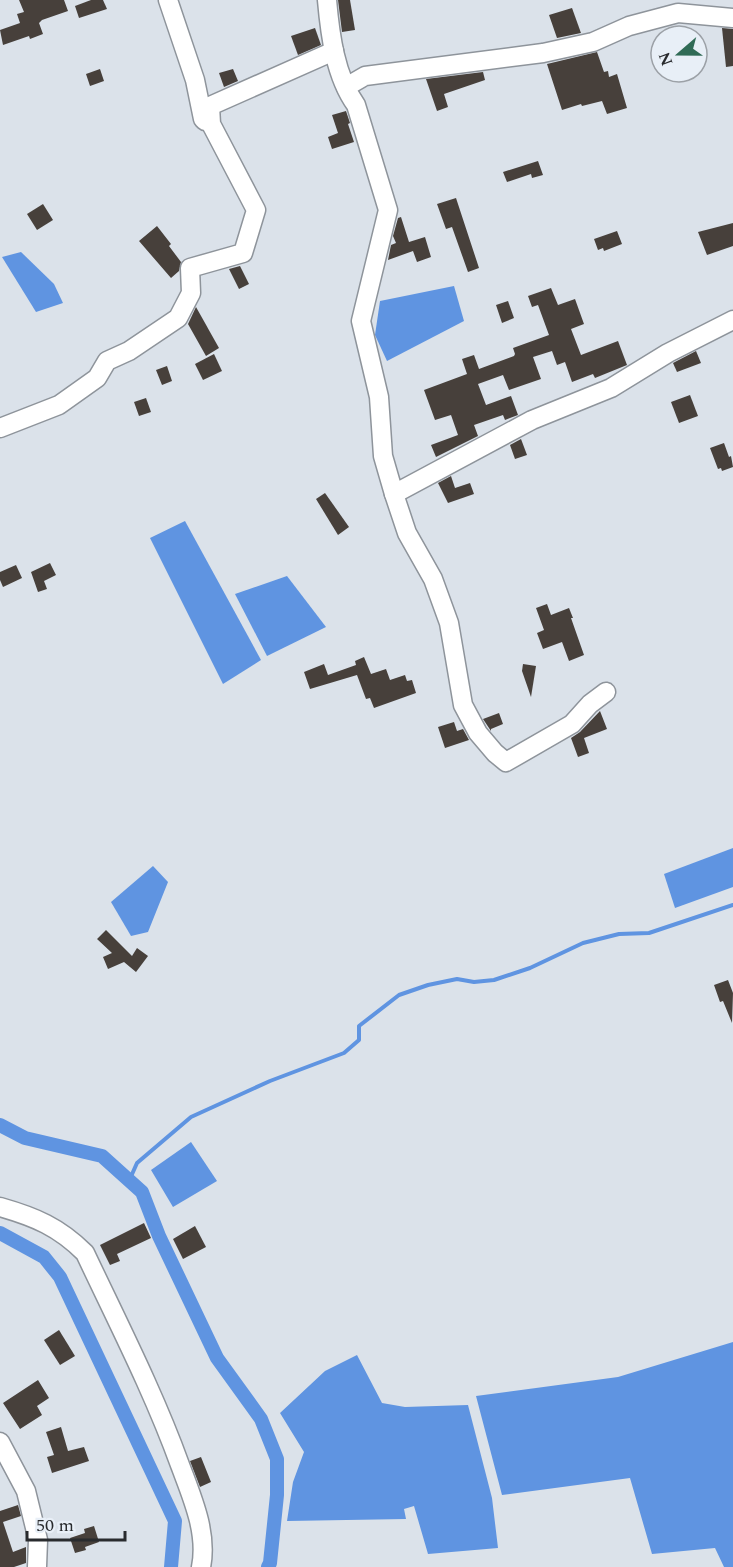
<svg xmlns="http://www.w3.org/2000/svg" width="733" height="1567" viewBox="0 0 733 1567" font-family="Spectral,serif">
	<rect width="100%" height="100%" fill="#dbe2ea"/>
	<!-- water -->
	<g fill="#5f94e1">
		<path d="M21,252L54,284L63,303L36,312L2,257Z"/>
		<path d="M454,286L464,321L387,361L375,335L380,301Z"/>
		<path d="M185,521L261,660L223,684L150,538Z"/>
		<path d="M287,576L326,627L267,656L235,594Z"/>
		<path d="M733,848V887L675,908L664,874Z"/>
		<path d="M153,866L168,882L148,932L131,936L111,902Z"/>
		<path d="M191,1142L217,1181L173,1207L151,1170Z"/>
		<path d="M733,1342V1567H724L715,1548L652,1554L630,1478L502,1495L476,1396L618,1377Z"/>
		<path d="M357,1355L382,1403L405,1407L468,1405L492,1498L498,1548L428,1554L414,1506L404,1509L406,1519L287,1521L293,1482L304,1452L280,1413L325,1371Z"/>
	</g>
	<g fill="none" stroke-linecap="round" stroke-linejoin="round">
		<!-- stream -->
		<path stroke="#5f94e1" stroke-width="4" d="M129,1181L137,1163L191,1117L270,1081L344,1053L359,1040V1026L399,995L428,985L457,979L474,982L494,980L530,968L583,943L619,934L649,933L733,905"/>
		<!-- canal -->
		<g stroke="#5f94e1" stroke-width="14">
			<path d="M0,1125L25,1138L102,1156L142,1192L159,1236L217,1358L261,1419L277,1459V1495L270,1563L268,1567"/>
			<path d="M0,1233L44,1257L60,1277L175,1521L171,1567"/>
		</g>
	</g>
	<!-- building -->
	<g fill="#47403b">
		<path d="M19,0H64L68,11L42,20L39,23L43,34L30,39L29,36L3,45L0,30L20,23L17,14L24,12Z"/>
		<path d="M91,0H103L107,9L79,18L75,6Z"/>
		<path d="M338,0H350L355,30L342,32Z"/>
		<path d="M572,8L581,33L557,38L549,15Z"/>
		<path d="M315,28L321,45L298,55L291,36Z"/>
		<path d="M722,28L733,29V66L726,67Z"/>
		<path d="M597,52L604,72L608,71L609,77L617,74L627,108L607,114L602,101L582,106L581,104L562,110L547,64Z"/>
		<path d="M100,69L104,81L90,86L86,74Z"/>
		<path d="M233,69L238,81L224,87L219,73Z"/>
		<path d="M483,72L485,80L444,94L448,107L437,111L426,79Z"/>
		<path d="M346,111L350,123L348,124L354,142L332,149L328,137L338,133L332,115Z"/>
		<path d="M538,161L543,175L532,178L531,174L507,182L503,172Z"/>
		<path d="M456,198L479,268L468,272L452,227L446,229L437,204Z"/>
		<path d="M43,204L53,220L37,230L27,214Z"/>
		<path d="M401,217L409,242L425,237L431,257L417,262L413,251L388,260L391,245L396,243L393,236L398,218Z"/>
		<path d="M733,223V246L707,255L698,232Z"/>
		<path d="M157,226L171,244L169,246L181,262L179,271L171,278L139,241Z"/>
		<path d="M617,231L622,244L604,251L603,248L598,250L594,239Z"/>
		<path d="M240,266L249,284L239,289L229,269Z"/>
		<path d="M551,288L558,305L575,299L584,324L571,329L581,355L618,341L627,365L595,378L593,374L572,382L565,362L557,365L552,351L533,357L541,379L509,390L503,375L478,384L486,405L511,396L518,415L505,420L503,415L474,425L478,436L436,457L431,445L458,435L451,415L435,420L424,390L467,374L462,359L474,355L479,369L514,356L515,354L513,348L549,335L538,305L532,307L528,296Z"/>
		<path d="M508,301L514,318L502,323L496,305Z"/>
		<path d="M196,307L219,348L206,356L188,324Z"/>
		<path d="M696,351L701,363L677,372L673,363Z"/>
		<path d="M214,354L222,371L203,380L195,364Z"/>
		<path d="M167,366L172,381L162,385L156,370Z"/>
		<path d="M690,395L698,416L679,423L671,402Z"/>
		<path d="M146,398L151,412L139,416L134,402Z"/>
		<path d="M521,439L527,455L515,459L510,445Z"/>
		<path d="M724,443L729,457L731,456L733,467L722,471L721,468L718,469L710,448Z"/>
		<path d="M451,476L455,488L470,483L474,494L448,503L438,483Z"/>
		<path d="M325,493L349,527L338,535L316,499Z"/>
		<path d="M50,563L56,575L44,581L47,589L38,592L31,572Z"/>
		<path d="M16,565L22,578L3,587L0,580V572Z"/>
		<path d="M547,604L551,615L569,608L573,618H571L584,655L569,661L562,642L543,649L537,633L544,630L536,608Z"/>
		<path d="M364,657L371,674L386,669L390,680L405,675L407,681L412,680L416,693L374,708L370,698L366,699L357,675L310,689L304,672L324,664L328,675L356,665L355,661Z"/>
		<path d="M523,664L536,666L531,697L522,671Z"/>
		<path d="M600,711L607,729L584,738L589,753L578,757L571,738L580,732Z"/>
		<path d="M499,713L503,724L491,729V731L483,719Z"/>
		<path d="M454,722L457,731L463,729L469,740L445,748L438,727Z"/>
		<path d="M106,930L132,956L137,948L148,956L136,972L124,962L108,969L103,957L112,953L97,939Z"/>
		<path d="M728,980L733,993L732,1023L723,1001L720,1002L714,985Z"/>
		<path d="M144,1223L151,1238L117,1254L120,1261L110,1265L100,1245Z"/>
		<path d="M195,1226L206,1247L183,1259L173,1239Z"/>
		<path d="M59,1330L75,1356L60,1365L44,1340Z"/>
		<path d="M38,1380L49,1398L37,1406L42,1415L20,1429L3,1403Z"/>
		<path d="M61,1427L68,1451L84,1447L89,1461L52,1473L47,1457L54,1455L46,1432Z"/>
		<path d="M201,1457L211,1482L200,1487L190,1461Z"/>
		<path d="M18,1505L21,1516L3,1522L13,1552L26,1547V1563L14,1567H0V1511Z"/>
		<path d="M94,1526L99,1542L85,1547L86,1550L75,1553L70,1538L85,1533L84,1529Z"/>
	</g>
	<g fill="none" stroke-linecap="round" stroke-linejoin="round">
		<!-- minor casing -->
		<g stroke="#8e949b" stroke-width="21">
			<g id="minor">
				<path d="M168,0L195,80L203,119L205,121"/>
				<path d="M327,0C330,34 335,76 356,105L388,210L361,321L379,397L383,456L394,494L532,420L611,388L668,353L733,320"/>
				<path d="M346,87L365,76L543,53L593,42L629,26L678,13L733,18"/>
				<path d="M0,428L59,405L97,378L107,361L129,351L178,318L191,293L190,268L243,253L256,210L211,124L210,106L334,51"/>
				<path d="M394,494L407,533L433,579L449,623L463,705L478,733L495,753L506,762L572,724L590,704L606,692"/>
				<path d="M0,1207C35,1217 59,1227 85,1253C118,1323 154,1393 180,1465C192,1497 208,1533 201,1567"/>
				<path d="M0,1442L26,1491L38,1540L37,1567"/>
			</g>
		</g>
		<!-- minor -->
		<use href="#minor" stroke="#fff" stroke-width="18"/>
	</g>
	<!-- north arrow -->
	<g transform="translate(679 54) rotate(250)"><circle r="28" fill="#e8eff7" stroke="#9ca1a7" stroke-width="1.5"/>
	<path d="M0-4.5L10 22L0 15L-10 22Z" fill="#306b56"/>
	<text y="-9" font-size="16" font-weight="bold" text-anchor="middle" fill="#292b2e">N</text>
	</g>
	<!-- scale -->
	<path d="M27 1531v9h98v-9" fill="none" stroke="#292b2e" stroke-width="3"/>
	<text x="36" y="1531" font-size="18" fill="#292b2e" stroke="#e8eff7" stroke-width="4.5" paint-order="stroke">50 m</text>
</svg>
